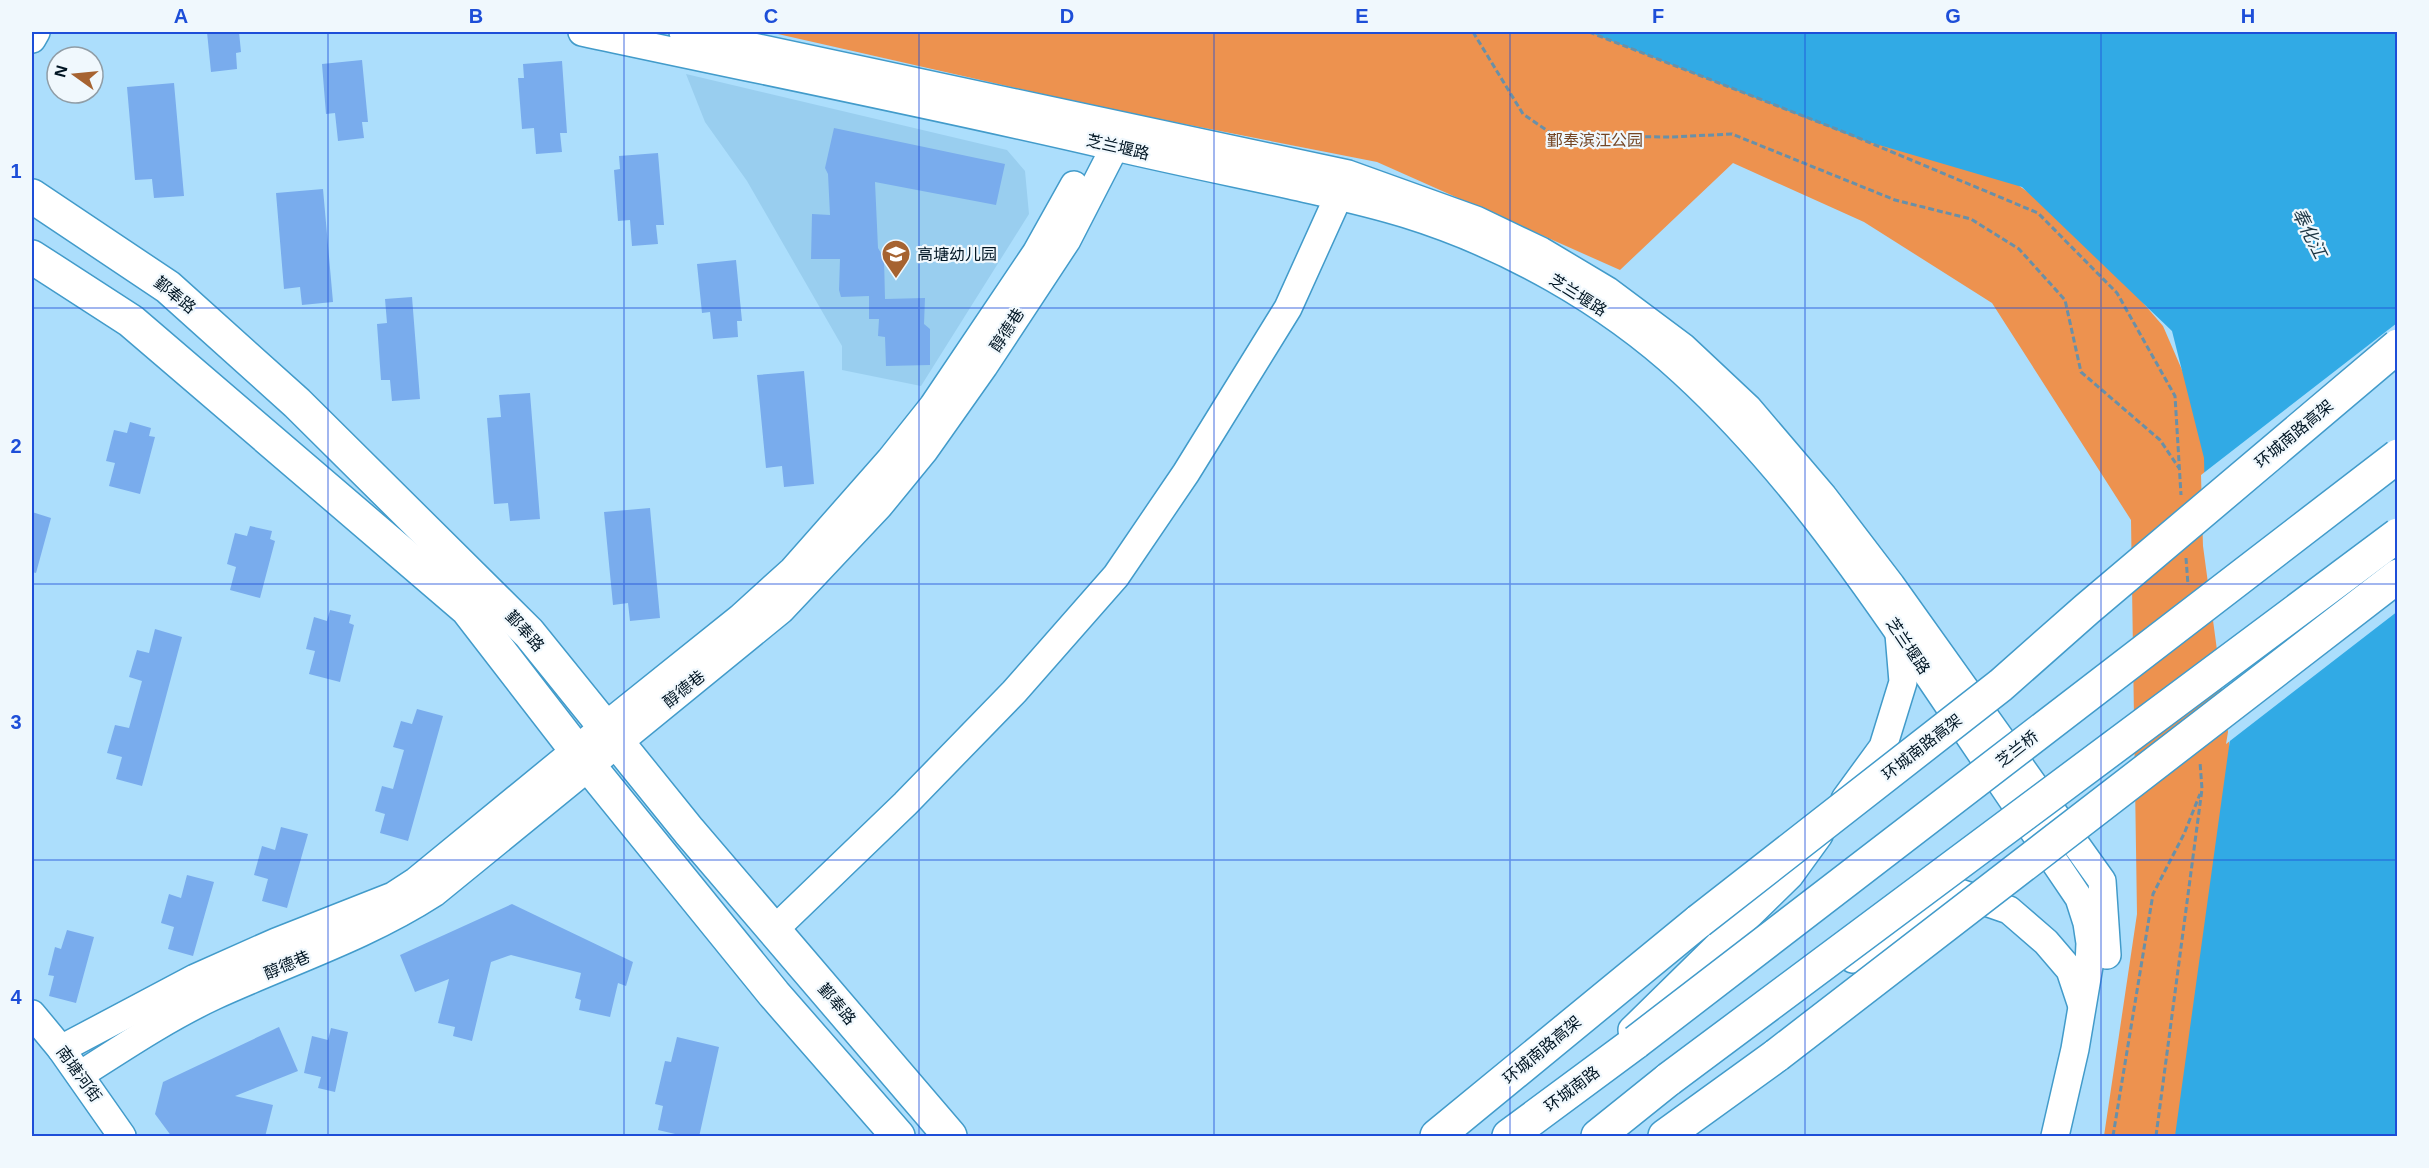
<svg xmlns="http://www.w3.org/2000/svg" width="2429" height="1168" viewBox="0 0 2429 1168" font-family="Helvetica,'Noto Sans SC',sans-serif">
	<rect width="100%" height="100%" fill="#acdefc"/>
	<!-- built -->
	<path fill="#99ceef" d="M686,74L1007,150L1025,171L1029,214L921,386L842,370V346L747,181L705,122Z"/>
	<!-- green -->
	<path fill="#ed924f" d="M769,32H1650L1979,158L2077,226L2163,326L2211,437L2233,807L2182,1136H2104L2137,914L2131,520L1992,303L1864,222L1733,163L1620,270L1377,162L1113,110Z"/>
	<!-- water -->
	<path fill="#31aae5" d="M1589,32H2397V1136H2175L2231,732L2206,546L2204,458L2172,331L2022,187L1862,140Z"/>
	<!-- pier -->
	<path fill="#acdefc" d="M2397,323L2398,611L2226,744L2228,732L2203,546L2201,475Z"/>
	<!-- building -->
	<g fill="#79aced">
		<path d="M207,32H239L241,52L236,53L237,69L211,72Z"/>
		<path d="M362,60L368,122H362L364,138L338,141L335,113L326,114L322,64Z"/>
		<path d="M562,61L567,133H560L562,152L536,154L534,128L522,129L518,78H524L523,64Z"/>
		<path d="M174,83L184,196L154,198L152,179L135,180L127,87Z"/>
		<path d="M834,128L1005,164L996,205L875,182L878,248L884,258L885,299L925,298L924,324L930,329V365L886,366L885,337L878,336L879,319H869V296L841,297L839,290L840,259H811L812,214L830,215L828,174L825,168Z"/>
		<path d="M658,153L664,225H656L658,244L632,246L630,220L618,221L614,170L620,169L619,156Z"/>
		<path d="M323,189L333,302L302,305L300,287L284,289L276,193Z"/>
		<path d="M736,260L742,321H737L738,337L713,339L710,312L702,313L697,264Z"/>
		<path d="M412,297L420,399L392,401L390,380H381L377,324L387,323L385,299Z"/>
		<path d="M804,371L814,484L784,487L782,466L766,468L757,375Z"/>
		<path d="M530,393L540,519L510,521L508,503L494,504L487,418L501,417L499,395Z"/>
		<path d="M130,422L151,428L149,436L155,437L140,494L109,486L115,463L106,461L114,430L127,433Z"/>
		<path d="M650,508L660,618L630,621L628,603L613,605L604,512Z"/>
		<path d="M32,512L51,518L36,573L32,572Z"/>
		<path d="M250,526L272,531L270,539L275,541L260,598L230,590L236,567L227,564L235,533L247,536Z"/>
		<path d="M330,610L351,615L349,623L354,625L340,682L309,674L315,651L306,649L314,617L327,621Z"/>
		<path d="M155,629L182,637L142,786L116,779L122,757L107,753L115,725L129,728L142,681L129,677L137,650L149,653Z"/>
		<path d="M417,709L443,716L408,841L380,833L385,814L375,811L382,786L393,789L404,750L393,747L401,721L412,724Z"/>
		<path d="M281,827L308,834L287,908L262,901L268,879L254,875L262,846L275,850Z"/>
		<path d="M187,875L214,882L193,956L168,949L174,927L161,923L169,894L181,898Z"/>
		<path d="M512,904L633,962L626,986L618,983L610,1017L579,1010L581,1000L575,998L581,973L511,955L491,962L472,1041L453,1036L455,1027L438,1023L449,979L415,992L400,955Z"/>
		<path d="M67,930L94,937L76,1003L49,996L54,976L48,975L55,947L61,949Z"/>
		<path d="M279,1027L298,1071L235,1096L273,1105L265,1137H172L155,1114L163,1082Z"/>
		<path d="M331,1028L348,1032L335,1092L318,1088L321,1077L304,1073L312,1036L328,1040Z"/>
		<path d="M677,1037L719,1047L699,1137H688L658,1130L663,1106L655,1104L665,1061L671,1062Z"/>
	</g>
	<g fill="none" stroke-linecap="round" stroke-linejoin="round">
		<!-- minor casing -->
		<g stroke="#429bca" stroke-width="30">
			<g id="minor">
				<path d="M582,32C758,70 936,105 1111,146C1171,160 1230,172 1290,185C1329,194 1368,202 1406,214C1506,245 1606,301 1683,372C1780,461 1856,569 1930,678C1979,751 2029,824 2079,898L2087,923L2090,943L2089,966L2075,1049L2055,1136"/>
				<path d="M683,32L1348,174L1476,220L1541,251L1608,291L1683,347L1748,408L1823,496L1891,585L2102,881L2107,955"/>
				<path d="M32,39L36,32"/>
				<path d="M1845,799L1883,747L1903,682L1899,634"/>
				<path d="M774,930L905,804L1014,692L1116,576L1186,473L1288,308L1345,182"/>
				<path d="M1853,959L1954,891L2009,910L2046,942L2070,970L2081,1003"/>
				<path d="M32,1014L61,1049L122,1136"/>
				<path d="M1632,1030L1790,875L1819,835"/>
				<path d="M61,1049L195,978L276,942L393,896L416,881L604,727L740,618L793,570L890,460L933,406L1036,253L1074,185"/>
				<path d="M80,1075C124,1047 167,1018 214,996C288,962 366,937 434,893L781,610L879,506L924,451L984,366L1067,240L1122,133"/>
			</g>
		</g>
		<!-- major casing -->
		<g stroke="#429bca" stroke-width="36">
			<g id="major">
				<path d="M32,196L168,287L297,403L529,633L689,831L950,1136"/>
				<path d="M32,257L131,321L467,609L576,750L774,994L898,1136"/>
				<path d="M1509,1136L1636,1042"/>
				<path d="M1598,1136L1669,1079"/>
			</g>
		</g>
		<!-- highway casing -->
		<g stroke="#429bca" stroke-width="36">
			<g id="highway">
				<path d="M1437,1136L1699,921"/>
				<path d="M1665,1136L1777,1055"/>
			</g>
		</g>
		<!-- path -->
		<g stroke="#6990a8" stroke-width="3" stroke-dasharray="6 3" stroke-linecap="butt">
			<path d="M1473,32L1523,114L1555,136L1671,137L1732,134L1895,200L1971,219L2019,249L2065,300L2081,372L2160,440L2179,468"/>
			<path d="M1589,32L1849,134L2038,213L2117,293L2175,396L2181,495"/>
			<path d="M2186,558L2188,585"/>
			<path d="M2113,1136L2153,894L2184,834L2200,794"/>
			<path d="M2156,1136L2202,789L2200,762"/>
		</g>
		<!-- minor -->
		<use href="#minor" stroke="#fff" stroke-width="27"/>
		<!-- major -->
		<use href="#major" stroke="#fff" stroke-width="33"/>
		<!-- highway -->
		<use href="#highway" stroke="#fff" stroke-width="33"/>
		<!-- major-bridge casing -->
		<g stroke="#429bca" stroke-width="36" stroke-linecap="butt">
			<g id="major-bridge">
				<path d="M1636,1042L2398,456"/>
				<path d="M1669,1079L2398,535"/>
			</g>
		</g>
		<!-- highway-bridge casing -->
		<g stroke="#429bca" stroke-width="36" stroke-linecap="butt">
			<g id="highway-bridge">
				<path d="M1699,921L2001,685L2087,609L2398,346"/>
				<path d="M1777,1055L2398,576"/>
			</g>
		</g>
		<!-- major-bridge -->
		<use href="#major-bridge" stroke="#fff" stroke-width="33"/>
		<!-- highway-bridge -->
		<use href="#highway-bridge" stroke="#fff" stroke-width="33"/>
	</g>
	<!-- grid -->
	<path fill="none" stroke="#1d4ed8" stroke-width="1.5" stroke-opacity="0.55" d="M328,32V1136M624,32V1136M919,32V1136M1214,32V1136M1510,32V1136M1805,32V1136M2101,32V1136M32,308H2398M32,584H2398M32,860H2398"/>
	<!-- icons -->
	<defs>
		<g id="school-pin" transform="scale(1.5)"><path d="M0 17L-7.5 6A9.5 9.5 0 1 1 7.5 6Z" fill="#a66331" stroke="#f0f8fd"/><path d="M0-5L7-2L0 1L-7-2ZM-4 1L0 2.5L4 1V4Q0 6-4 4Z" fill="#fff"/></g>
	</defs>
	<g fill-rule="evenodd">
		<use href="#school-pin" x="896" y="254"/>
	</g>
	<g text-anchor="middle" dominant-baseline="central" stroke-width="4.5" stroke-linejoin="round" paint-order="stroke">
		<!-- park labels -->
		<g font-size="16" fill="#744625" stroke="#f0f8fd">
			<text x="1595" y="140">鄞奉滨江公园</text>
		</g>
		<!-- street labels -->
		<g font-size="16" fill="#001523" stroke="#f0f8fd">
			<text transform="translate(1118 147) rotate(13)">芝兰堰路</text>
			<text transform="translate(175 295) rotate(39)">鄞奉路</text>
			<text transform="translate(1578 295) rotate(32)">芝兰堰路</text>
			<text transform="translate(1007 330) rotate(-57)">醇德巷</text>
			<text transform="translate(2294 434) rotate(-40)">环城南路高架</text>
			<text transform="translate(525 631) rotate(48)">鄞奉路</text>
			<text transform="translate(1908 646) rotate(56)">芝兰堰路</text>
			<text transform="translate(684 689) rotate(-39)">醇德巷</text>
			<text transform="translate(1922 747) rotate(-38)">环城南路高架</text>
			<text transform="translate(2017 749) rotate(-38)">芝兰桥</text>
			<text transform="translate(287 965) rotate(-23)">醇德巷</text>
			<text transform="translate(837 1004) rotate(50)">鄞奉路</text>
			<text transform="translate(1542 1050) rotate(-40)">环城南路高架</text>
			<text transform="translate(79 1074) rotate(54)">南塘河街</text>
			<text transform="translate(1572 1089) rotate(-37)">环城南路</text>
		</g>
		<!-- poi labels -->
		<g font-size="16" fill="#001523" stroke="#f0f8fd" text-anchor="start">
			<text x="917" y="254">高塘幼儿园</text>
		</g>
		<!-- water labels -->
		<g font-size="18" font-style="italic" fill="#1d3644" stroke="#f0f8fd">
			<text transform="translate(2309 233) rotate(63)">奉化江</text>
		</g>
	</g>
	<!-- border -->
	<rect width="2429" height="1168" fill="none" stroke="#f0f8fd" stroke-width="66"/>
	<!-- north arrow -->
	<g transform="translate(75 75) rotate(285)"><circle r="28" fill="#f0f8fd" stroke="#909da6" stroke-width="1.5"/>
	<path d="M0-4.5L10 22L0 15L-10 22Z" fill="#a66331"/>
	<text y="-9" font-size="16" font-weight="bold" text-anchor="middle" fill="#001523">N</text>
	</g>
	<rect x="33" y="33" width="2363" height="1102" fill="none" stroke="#1d4ed8" stroke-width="2"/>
	<g font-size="20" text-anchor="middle" font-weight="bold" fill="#1d4ed8">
		<text x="181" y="23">A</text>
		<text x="476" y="23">B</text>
		<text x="771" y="23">C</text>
		<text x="1067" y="23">D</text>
		<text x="1362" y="23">E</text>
		<text x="1658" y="23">F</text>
		<text x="1953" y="23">G</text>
		<text x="2248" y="23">H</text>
		<text x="16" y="178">1</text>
		<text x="16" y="453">2</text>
		<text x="16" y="729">3</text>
		<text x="16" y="1004">4</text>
	</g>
</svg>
